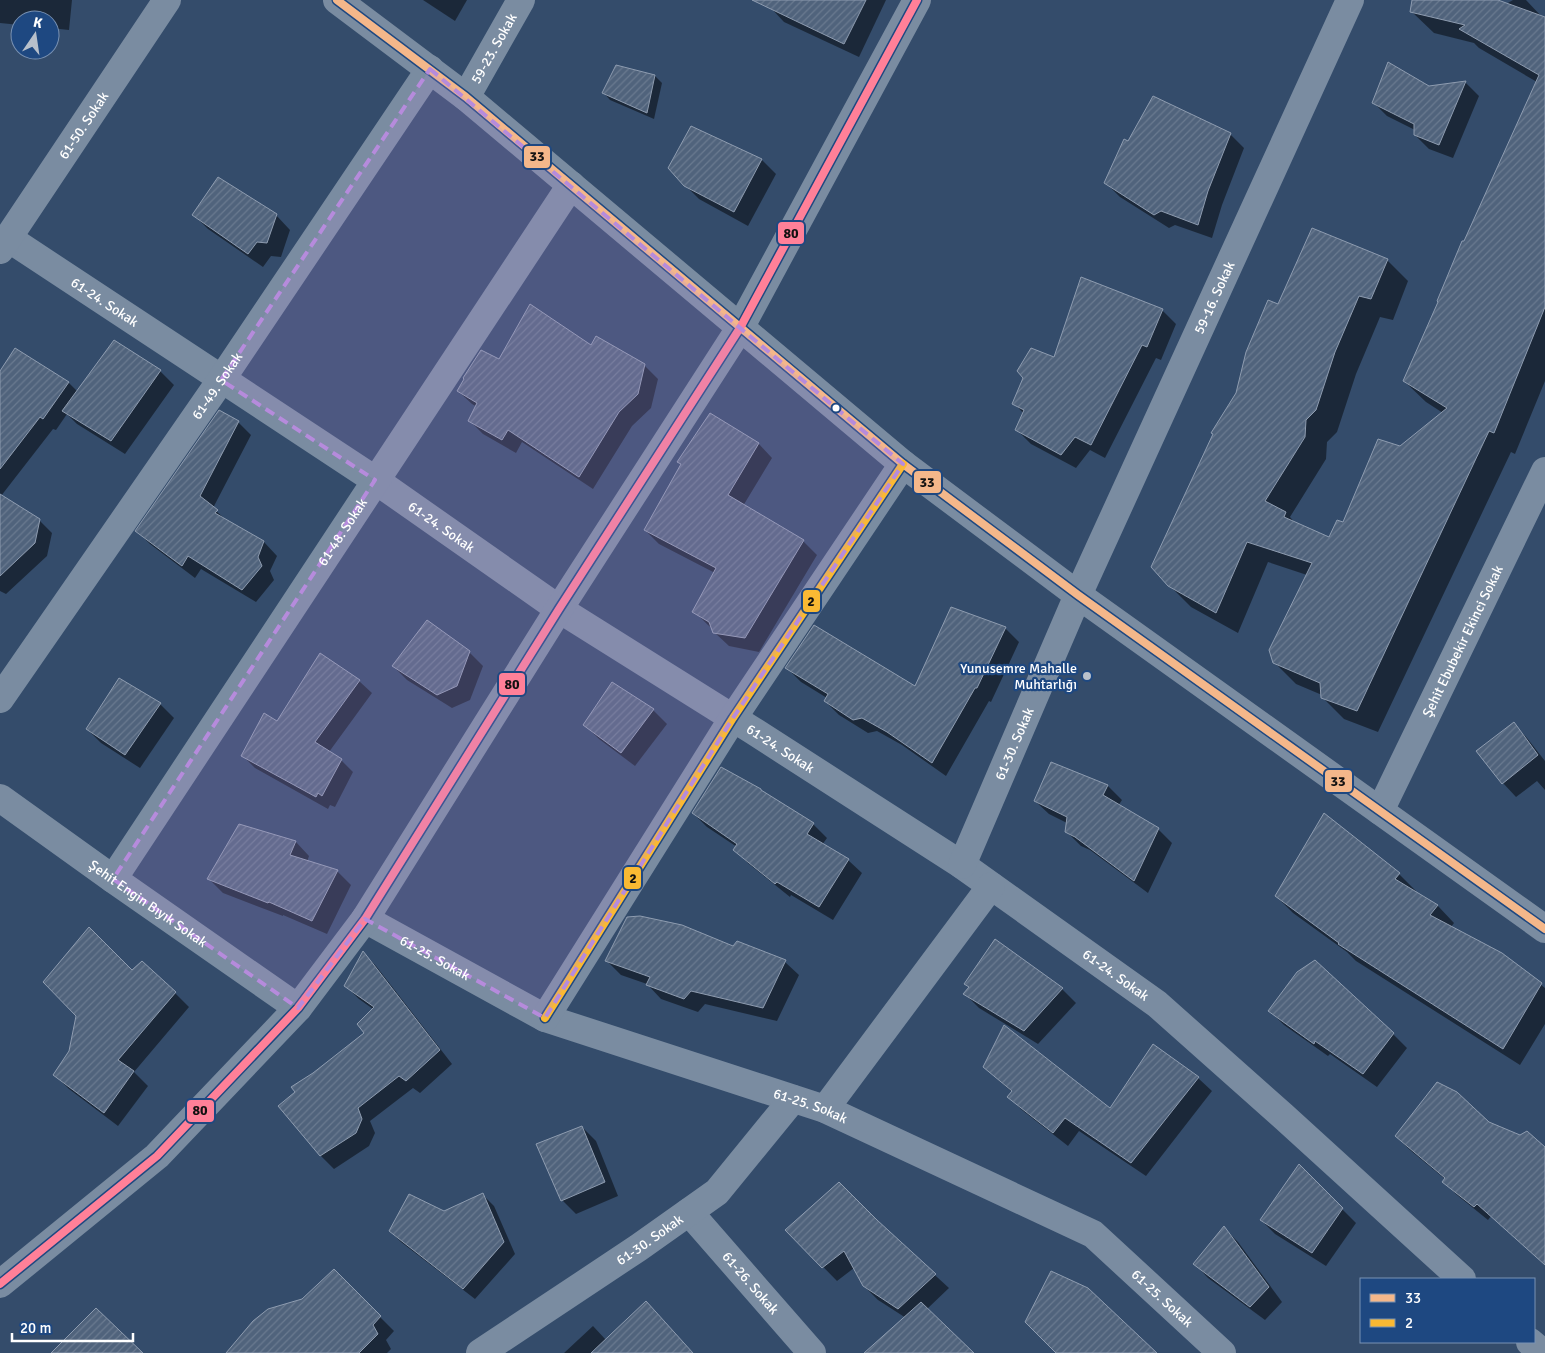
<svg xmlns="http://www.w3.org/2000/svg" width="1545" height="1353" viewBox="0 0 1545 1353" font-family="Signika,sans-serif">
	<defs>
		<pattern id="building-hatch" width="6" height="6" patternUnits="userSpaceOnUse" patternTransform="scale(1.25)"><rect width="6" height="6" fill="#50637c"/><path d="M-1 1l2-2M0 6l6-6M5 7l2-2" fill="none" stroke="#6a7a90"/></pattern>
	</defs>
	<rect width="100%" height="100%" fill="#344c6b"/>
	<!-- shadow -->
	<g fill="#0007">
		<path d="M0,0H72L69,30L50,28V20H20V25L0,23Z"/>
		<path d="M423,0H467L455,21Z"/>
		<path d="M772,0H886L859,57L784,22L770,7Z"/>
		<path d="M1416,0H1495L1506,4L1513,0H1526L1542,17L1545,43V381L1515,454L1511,452L1378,732L1344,719L1323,698L1322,695L1296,684L1274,662L1307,575L1268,562L1238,633L1191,607L1169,585L1237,393L1278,306L1387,260L1408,281L1393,320L1380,317L1356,374L1337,432L1327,442L1326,459L1290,517L1296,524L1329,538L1343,524L1401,447L1443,413L1426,402L1404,381L1537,82L1479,48L1474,43L1434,33L1412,12Z"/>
		<path d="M617,66L655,76L662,83L654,119L610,100L604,93Z"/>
		<path d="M1465,82L1479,96L1453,158L1429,149L1415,135V130L1387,116L1373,102Z"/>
		<path d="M692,128L762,160L776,174L748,226L699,199L685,185Z"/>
		<path d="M1230,134L1244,148L1222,205L1212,238L1175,225L1169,228L1120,197L1106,183L1129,143Z"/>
		<path d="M194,215H276L290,230L281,257L271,256L263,267L208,229Z"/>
		<path d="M1162,310L1176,324L1161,360L1156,358L1105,458L1090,450L1076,468L1031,444L1017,430L1024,414L1014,403L1025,378L1055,359Z"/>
		<path d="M591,347L644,365L658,379L651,408L632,426L593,489L522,442L516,453L483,434L470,421L477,407L472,404L458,391L499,361Z"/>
		<path d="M15,350L69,383L78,392L160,371L174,385L125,454L77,424L67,414L56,430L53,429L1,496L39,520L52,533L47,556L6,594L0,591V374Z"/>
		<path d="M711,414L759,444L772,458L743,506L803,541L817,555L759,652L729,646L714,632L713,629L708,625L694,611L715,573L659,544L645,530L682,465L678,462Z"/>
		<path d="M238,422L251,435L213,508L228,522L264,542L277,556L270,571L274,580L256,602L201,569L195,578L150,544L137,531Z"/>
		<path d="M952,609L1005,628L1019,642L991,702L989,701L946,776L902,745L877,731L868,733L839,715L825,701L827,698L801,682L787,668L916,688Z"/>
		<path d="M469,652L483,666L470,700L452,708L407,680L393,666Z"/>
		<path d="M119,679L160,704L174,718L140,768L101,743L87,729Z"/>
		<path d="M359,681L372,693L329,752L341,760L353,772L335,807L330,805L328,809L255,768L242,755L277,722Z"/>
		<path d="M653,710L667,724L635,766L599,739L585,725Z"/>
		<path d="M1514,724L1527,738L1545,761V790L1537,781L1516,797L1503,783Z"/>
		<path d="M1051,763L1108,786L1122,800L1118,806L1158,829L1172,843L1148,893L1090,850L1081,846L1067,832V823L1049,814L1035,801Z"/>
		<path d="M693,813L813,824L827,838L822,845L848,860L862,873L833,920L791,895L790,897L749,864L735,850L737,847L707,827Z"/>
		<path d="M1324,815L1399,874L1416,891L1415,892L1438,906L1454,923L1451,927L1501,954L1545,988V1024L1520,1065L1356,961L1347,952L1293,913L1276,896Z"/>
		<path d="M239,826L296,842L309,856L307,862L337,871L351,885L327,934L283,915V916L223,893L209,879Z"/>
		<path d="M995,941L1062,989L1076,1003L1038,1044L979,1008L965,994Z"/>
		<path d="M734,947L785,962L799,975L777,1021L705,1004L698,1012L661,999L647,984L621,975L607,961Z"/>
		<path d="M363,953L376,966L452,1064L420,1093L413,1088L370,1121L375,1133L369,1146L334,1169L321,1156L280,1106L297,1092L314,1074L366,1033L373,1009L359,999L346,986Z"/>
		<path d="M132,971L175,993L189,1007L134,1072L148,1086L118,1126L69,1089L55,1075Z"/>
		<path d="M1270,1011L1393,1034L1407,1048L1377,1087L1330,1054L1328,1056L1284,1025Z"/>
		<path d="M984,1067L1110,1110L1198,1078L1212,1091L1146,1176L1079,1131L1068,1146L1022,1110L1009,1097L1012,1092Z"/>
		<path d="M1489,1123L1545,1149V1265L1491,1216L1488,1220L1457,1195L1444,1182L1445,1179L1410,1150L1396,1136Z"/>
		<path d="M582,1127L596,1141L618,1196L576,1214L562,1200Z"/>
		<path d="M1299,1166L1356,1223L1326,1266L1275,1234L1261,1220Z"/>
		<path d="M483,1195L494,1206L515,1254L475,1299L401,1242L390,1231L444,1212Z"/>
		<path d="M877,1222L949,1288L927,1309L973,1353H889L906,1318L878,1300L864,1286L854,1268L837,1281L787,1230Z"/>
		<path d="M1224,1228L1238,1242L1282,1302L1265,1320L1208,1278L1195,1264Z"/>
		<path d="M334,1271L394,1331L386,1340L391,1349L387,1353H227L303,1300Z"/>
		<path d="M646,1303L693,1353H564L593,1326L606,1340Z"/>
	</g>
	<!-- building -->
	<g fill="url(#building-hatch)" stroke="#8e9cb0">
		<path d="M752,0H866L844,44Z"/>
		<path d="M1412,0H1498L1545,17V307L1494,433L1489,431L1357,711L1321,698L1320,683L1273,663L1269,650L1312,563L1247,542L1216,613L1168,586L1151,567L1213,434L1211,433L1236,393L1246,352L1268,300L1278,304L1312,228L1388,259L1371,299L1359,296L1335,352L1316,410L1306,420L1305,437L1265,501L1286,512L1284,517L1329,537L1337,520L1343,522L1378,439L1400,446L1447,408L1403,381L1438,302L1437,301L1462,241H1464L1539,75L1459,29L1465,25L1410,12Z"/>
		<path d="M1388,62L1429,86L1466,81L1439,145L1414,135V124L1372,103Z"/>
		<path d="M616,65L655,75L647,113L602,93Z"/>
		<path d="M1153,96L1231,133L1208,191L1198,225L1161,211L1154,215L1104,183L1124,139L1128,141Z"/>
		<path d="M691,126L762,159L734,212L684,186L668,168Z"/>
		<path d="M218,177L277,214L267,243L257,242L248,254L192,215Z"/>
		<path d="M1081,277L1163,309L1147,347L1142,345L1091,445L1075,437L1061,455L1015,430L1024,410L1012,404L1023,378L1017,371L1031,348L1054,357Z"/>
		<path d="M530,304L591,345L596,336L645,364L638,394L619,412L579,477L508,430L502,440L468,421L477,403L457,391L464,379L463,378L481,350L499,359Z"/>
		<path d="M114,340L161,370L111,441L62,411Z"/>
		<path d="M15,348L69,382L43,419L40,417L0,469V371Z"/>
		<path d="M219,410L239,421L200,496L218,510L215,513L264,541L258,557L262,566L242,590L188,556L182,566L135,531Z"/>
		<path d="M710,413L759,443L728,495L804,540L745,638L713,633L709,622L692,612L716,568L644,530L681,464L677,462Z"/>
		<path d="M0,494L40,519L35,543L0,576Z"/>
		<path d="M951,607L1006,627L977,688H975L932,763L887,732L862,718L853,720L824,701L828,694L785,668L814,625L915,686Z"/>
		<path d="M427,620L470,651L457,686L437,695L392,666Z"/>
		<path d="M320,653L360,680L315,742L342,759L322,796L318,793L316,797L241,756L264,713L277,721Z"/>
		<path d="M119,678L161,703L125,755L86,729Z"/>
		<path d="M612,682L654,709L621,753L583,725Z"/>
		<path d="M1514,722L1538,755L1502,784L1476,751Z"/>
		<path d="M1051,762L1108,785L1103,795L1159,828L1134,881L1075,837L1065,832L1067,817L1034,801Z"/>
		<path d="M721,767L761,789V790L814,823L807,834L849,859L819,907L777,882L775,884L733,850L737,844L692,813Z"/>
		<path d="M1324,813L1400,873L1395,879L1438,905L1430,915L1502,953L1542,983L1503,1049L1338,944L1339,943L1275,896Z"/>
		<path d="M239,824L296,841L290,855L338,870L312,921L269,902L268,903L207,879Z"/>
		<path d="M640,916L682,925L733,946L737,941L786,960L763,1008L691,991L684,999L646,985L650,977L605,961L627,917Z"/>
		<path d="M89,927L132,970L142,961L176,992L118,1060L134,1071L104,1113L53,1075L69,1051L76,1016L43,982Z"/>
		<path d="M995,939L1063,988L1024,1031L963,994L969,987L964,984Z"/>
		<path d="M363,951L440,1050L406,1081L399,1076L358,1108L362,1119L356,1133L320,1156L278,1106L295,1092L291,1087L313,1073L364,1033L357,1024L374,1007L344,986Z"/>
		<path d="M1315,960L1394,1033L1363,1074L1315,1041L1314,1044L1268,1011L1297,972Z"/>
		<path d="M1004,1025L1110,1108L1153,1044L1199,1077L1131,1163L1065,1118L1053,1133L1007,1097L1012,1091L983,1067Z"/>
		<path d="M1437,1082L1457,1092L1489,1122L1520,1135L1527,1131L1545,1147V1265L1477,1204L1474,1207L1442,1182L1445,1178L1395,1136Z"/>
		<path d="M582,1126L605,1182L561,1201L536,1144Z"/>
		<path d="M1299,1164L1343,1208L1312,1253L1260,1220Z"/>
		<path d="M839,1182L877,1220L936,1274L898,1309L863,1286L844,1251L822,1268L785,1230Z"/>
		<path d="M483,1193L504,1242L463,1289L389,1231L409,1194L444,1211Z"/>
		<path d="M1224,1226L1269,1287L1250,1307L1193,1264Z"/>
		<path d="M334,1269L381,1316L373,1325L378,1334L359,1353H226L253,1321L268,1309L302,1299Z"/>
		<path d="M1051,1271L1088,1288L1157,1353H1056L1025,1322Z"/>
		<path d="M646,1301L693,1353H591Z"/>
		<path d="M921,1302L974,1353H864Z"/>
		<path d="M96,1308L143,1353H51Z"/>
	</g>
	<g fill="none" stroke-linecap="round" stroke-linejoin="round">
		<!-- minor -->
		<g stroke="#7a8ca1" stroke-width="28">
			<path d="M337,0L466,97L903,464L1078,595L1545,929"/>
			<path id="s1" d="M466,97L521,0"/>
			<path id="s2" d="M8,238L375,480L559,609L752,730L962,865L1157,1004L1283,1116L1462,1279"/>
			<path id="s3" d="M0,250L167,0"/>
			<path id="s4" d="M0,699L221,380L430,69"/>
			<path id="s5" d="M0,798L113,879L298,1008"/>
			<path id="s6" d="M1380,811L1545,471"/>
			<path id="s7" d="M962,865L1078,595L1350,0"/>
			<path id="s8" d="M113,879L571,185"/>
			<path id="s9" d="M365,919L545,1018L825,1109L1093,1234L1222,1353"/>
			<path d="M545,1018L733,718L903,464"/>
			<path d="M825,1109L991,886"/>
			<path id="s10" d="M689,1212L812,1353"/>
			<path d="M0,1284L157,1156L298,1008L365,919L559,609L740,328L917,0"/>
			<path d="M1530,1342L1543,1353"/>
			<path id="s11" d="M480,1353L638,1248L717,1192L793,1099"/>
		</g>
		<!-- bus-1 casing -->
		<g stroke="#1e4881" stroke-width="11">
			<path id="bus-1" d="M337,0L466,97L903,464L1078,595L1545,929"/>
		</g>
		<!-- bus-2 casing -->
		<g stroke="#1e4881" stroke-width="11">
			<path id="bus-2" d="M545,1018L733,718L903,464"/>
		</g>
		<!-- bus-3 casing -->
		<g stroke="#1e4881" stroke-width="11">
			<path id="bus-3" d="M0,1284L157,1156L298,1008L365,919L559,609L740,328L917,0"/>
		</g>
		<!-- bus-1 -->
		<use href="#bus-1" stroke="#f4b78a" stroke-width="8"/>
		<!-- bus-2 -->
		<use href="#bus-2" stroke="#fab933" stroke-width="8"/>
		<!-- bus-3 -->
		<use href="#bus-3" stroke="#ff8098" stroke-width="8"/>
	</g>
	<!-- marked area -->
	<path fill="#b68bdc" fill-opacity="0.2" stroke="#b68bdc" stroke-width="4" stroke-dasharray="10 6" stroke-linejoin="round" d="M430,69L903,464L733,718L545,1018L365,919L298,1008L113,879L375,480L221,380Z"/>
	<!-- markers -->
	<circle fill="#fff" stroke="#1e4881" stroke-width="2" cx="836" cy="408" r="4.5"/>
	<circle fill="#b8c0cb" stroke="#1e4881" stroke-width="2" cx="1087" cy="676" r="5"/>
	<g text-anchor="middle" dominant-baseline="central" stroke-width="4.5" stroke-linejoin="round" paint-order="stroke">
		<!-- street labels -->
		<g font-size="14" fill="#fff" stroke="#1e4881">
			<text stroke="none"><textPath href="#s1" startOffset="56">59-23. Sokak</textPath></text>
			<text stroke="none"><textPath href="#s3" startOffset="150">61-50. Sokak</textPath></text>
			<text stroke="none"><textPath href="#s7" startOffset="621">59-16. Sokak</textPath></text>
			<text stroke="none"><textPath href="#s2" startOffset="116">61-24. Sokak</textPath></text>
			<text stroke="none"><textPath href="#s4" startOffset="381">61-49. Sokak</textPath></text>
			<text stroke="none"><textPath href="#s2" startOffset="521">61-24. Sokak</textPath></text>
			<text stroke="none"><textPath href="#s8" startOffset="416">61-48. Sokak</textPath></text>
			<text stroke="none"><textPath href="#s6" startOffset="189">Şehit Ebubekir Ekinci Sokak</textPath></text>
			<text stroke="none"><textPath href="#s7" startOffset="132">61-30. Sokak</textPath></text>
			<text stroke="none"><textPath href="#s2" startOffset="926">61-24. Sokak</textPath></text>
			<text stroke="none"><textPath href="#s5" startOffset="182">Şehit Engin Bıyık Sokak</textPath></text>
			<text stroke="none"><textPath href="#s9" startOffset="80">61-25. Sokak</textPath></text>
			<text stroke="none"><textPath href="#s2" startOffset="1331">61-24. Sokak</textPath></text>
			<text stroke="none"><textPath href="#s9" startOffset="485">61-25. Sokak</textPath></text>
			<text stroke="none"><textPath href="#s11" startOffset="204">61-30. Sokak</textPath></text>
			<text stroke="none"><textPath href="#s10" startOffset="94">61-26. Sokak</textPath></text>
			<text stroke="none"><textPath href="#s9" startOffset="890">61-25. Sokak</textPath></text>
		</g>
		<!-- poi labels -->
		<g font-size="14" fill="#fff" stroke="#1e4881" text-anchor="end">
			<text x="1077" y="668">Yunusemre Mahalle<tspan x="1077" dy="16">Muhtarlığı</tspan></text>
		</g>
	</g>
	<g stroke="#1e4881" stroke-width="2">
		<rect x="523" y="145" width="28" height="24" rx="5" fill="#f4b78a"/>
		<rect x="777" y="221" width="28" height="24" rx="5" fill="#ff8098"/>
		<rect x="913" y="470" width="29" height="24" rx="5" fill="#f4b78a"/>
		<rect x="802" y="589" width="19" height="24" rx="5" fill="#fab933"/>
		<rect x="498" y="672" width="28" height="24" rx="5" fill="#ff8098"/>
		<rect x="1324" y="769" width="29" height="24" rx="5" fill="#f4b78a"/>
		<rect x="623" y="866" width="19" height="24" rx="5" fill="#fab933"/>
		<rect x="186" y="1099" width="29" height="24" rx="5" fill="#ff8098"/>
	</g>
	<g font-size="14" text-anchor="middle" font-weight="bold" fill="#111">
		<text x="537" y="161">33</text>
		<text x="791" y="238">80</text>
		<text x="927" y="487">33</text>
		<text x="811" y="606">2</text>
		<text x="512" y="689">80</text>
		<text x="1338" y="786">33</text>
		<text x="633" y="883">2</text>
		<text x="200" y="1115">80</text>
	</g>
	<!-- legend -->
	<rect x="1360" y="1278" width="175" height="65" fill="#1e4881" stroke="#7891b3"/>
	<rect x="1370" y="1294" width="25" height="8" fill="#f4b78a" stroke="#7891b3"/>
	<text x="1405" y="1303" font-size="15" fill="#ffffff">33</text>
	<rect x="1370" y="1319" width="25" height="8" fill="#fab933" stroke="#7891b3"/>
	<text x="1405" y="1328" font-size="15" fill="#ffffff">2</text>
	<!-- north arrow -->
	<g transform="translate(35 35) rotate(13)"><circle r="24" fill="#1e4881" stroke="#7891b3"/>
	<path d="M0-4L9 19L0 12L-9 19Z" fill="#b8c0cb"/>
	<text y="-8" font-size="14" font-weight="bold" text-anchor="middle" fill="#ffffff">K</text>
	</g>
	<!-- scale -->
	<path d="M12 1333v8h121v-8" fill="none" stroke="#ffffff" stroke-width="2.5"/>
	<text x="20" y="1333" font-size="15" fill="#ffffff" stroke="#1e4881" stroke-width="4" paint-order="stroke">20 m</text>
</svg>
